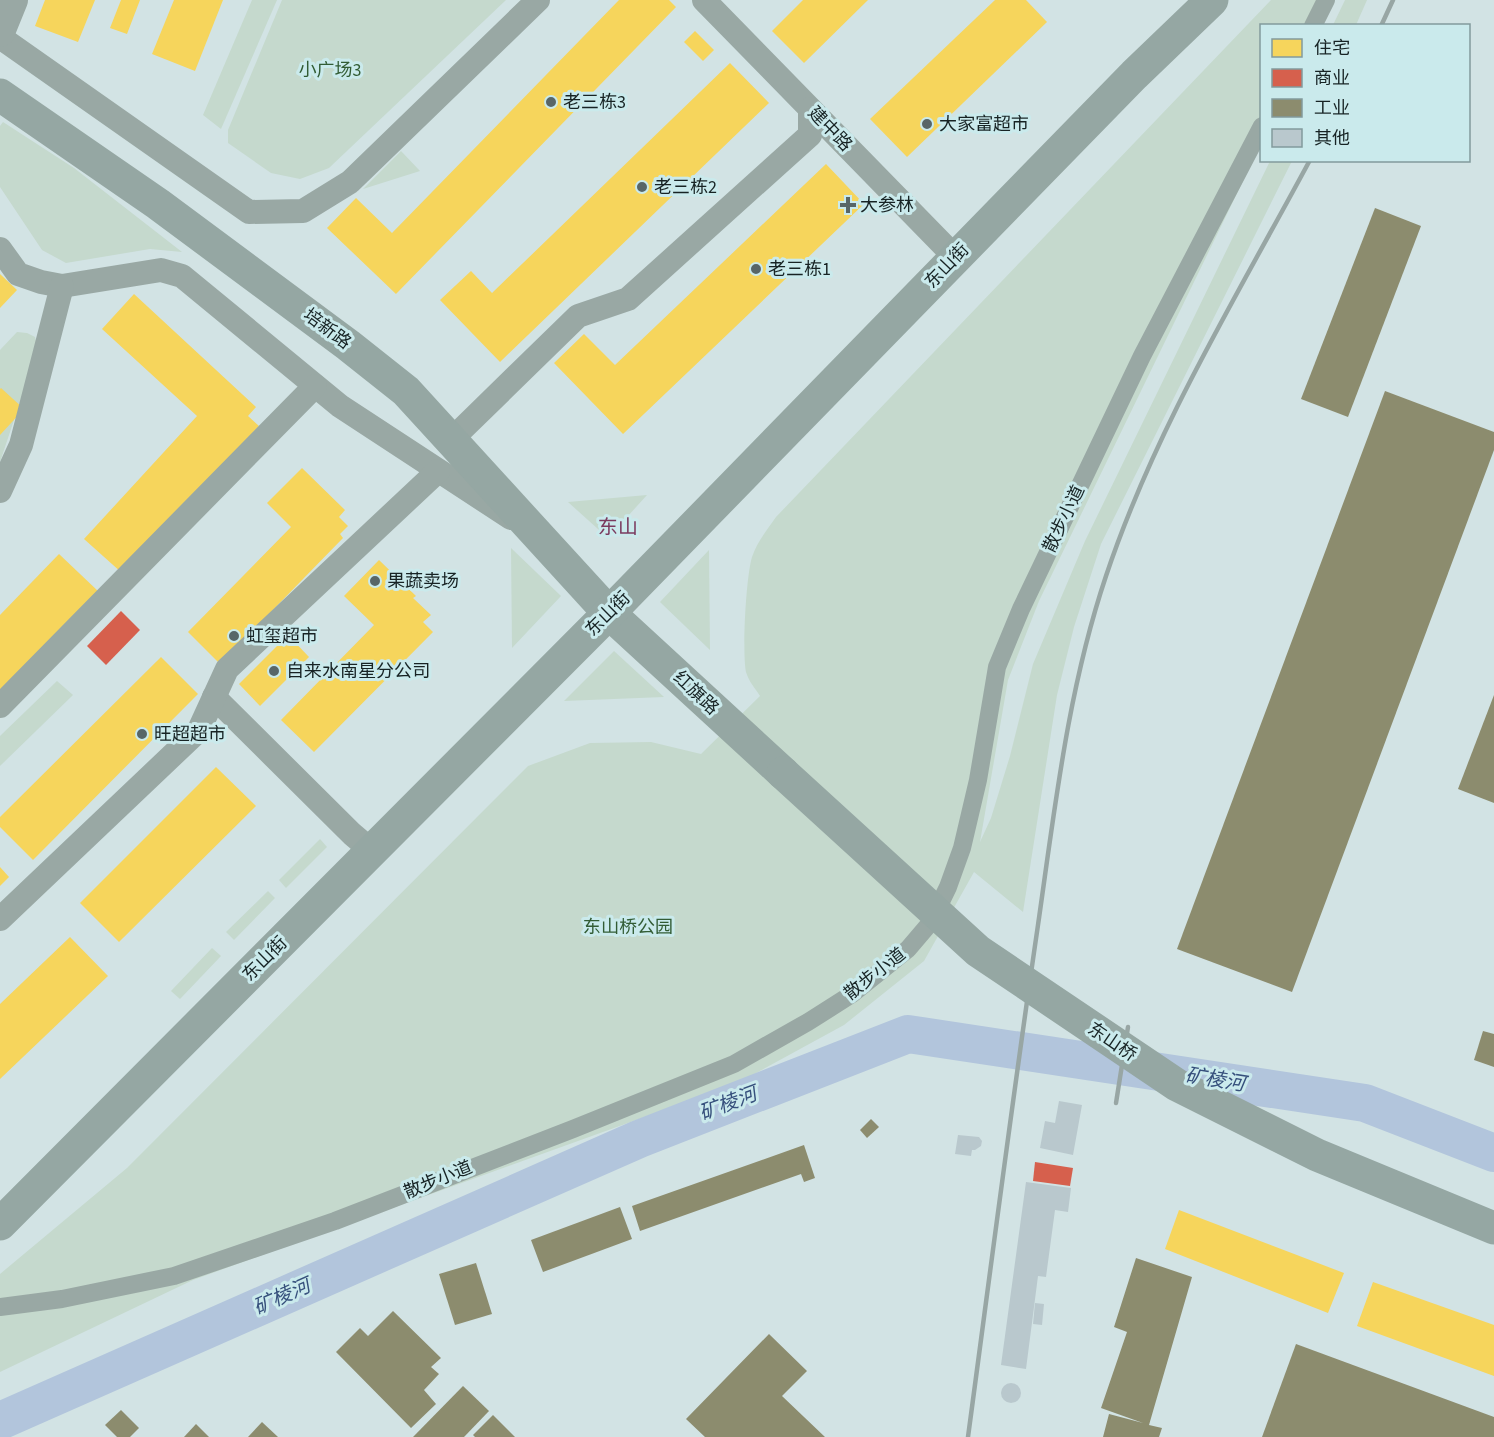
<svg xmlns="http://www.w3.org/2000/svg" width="1494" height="1437" viewBox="0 0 1494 1437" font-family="'Source Sans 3','Noto Sans SC',sans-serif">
	<rect width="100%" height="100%" fill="#d2e3e4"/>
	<!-- green -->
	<g fill="#c5d9cd">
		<path d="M252,0H277L221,129L203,115Z"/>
		<path d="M282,0H506L329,168L300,179L271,173L228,143V130Z"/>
		<path d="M1271,0H1321L1316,25L1262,26L1261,144L1039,601L1008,680L980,842L991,818L1010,756L1033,664L1085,541L1270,161H1292L1101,544L1074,627L1057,695L1023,912L974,872L924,961L844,1025L736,1084L193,1280L0,1372V1274L127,1168L528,766L590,743L651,742L701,754L760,696C755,688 749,682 746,672C742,652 746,577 752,557C757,542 767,530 776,517Z"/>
		<path d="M1345,0H1367L1356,25H1333Z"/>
		<path d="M3,122L74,168L182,252L150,249L66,263L42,250L0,187V126Z"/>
		<path d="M401,151L420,171L363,189Z"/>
		<path d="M17,332L27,333L35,337L38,348L0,462V350Z"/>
		<path d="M647,495L608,538L568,502Z"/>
		<path d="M511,548L561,596L512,648Z"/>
		<path d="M709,550L710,650L660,602Z"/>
		<path d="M614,651L664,697L564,701Z"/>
		<path d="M57,681L73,695L0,766V736Z"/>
		<path d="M320,839L327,847L286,888L279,880Z"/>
		<path d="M268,891L275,898L234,940L226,932Z"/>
		<path d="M212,948L221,956L180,999L171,991Z"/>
	</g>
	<!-- homes -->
	<g fill="#f6d55c">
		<path d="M45,0H95L78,42L35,26Z"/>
		<path d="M121,0H140L127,34L110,28Z"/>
		<path d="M174,0H223L195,71L152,54Z"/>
		<path d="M619,0H669L676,7L396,294L327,228L356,198L392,233Z"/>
		<path d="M803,0H868L804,63L772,31Z"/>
		<path d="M995,0H1026L1047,22L907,157L870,119Z"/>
		<path d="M695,31L714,50L703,61L684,42Z"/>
		<path d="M730,63L769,103L500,362L440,300L471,271L492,293Z"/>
		<path d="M826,164L864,204L623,434L554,363L584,334L615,365Z"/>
		<path d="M0,274L17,290L0,308Z"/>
		<path d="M134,294L256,407L248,416L259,426L122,573L84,539L197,416L102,329Z"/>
		<path d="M1,388L24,409L0,435V389Z"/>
		<path d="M302,468L345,510L339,517L348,526L340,534L343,538L220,664L188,632L291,527L267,503Z"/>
		<path d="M59,554L99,592L0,694V615Z"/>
		<path d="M379,560L416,596L413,598L431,615L423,622L433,632L314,752L281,720L374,625L344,596Z"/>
		<path d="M288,635L309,657L260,706L239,684Z"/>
		<path d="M161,657L198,694L33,860L0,827V817Z"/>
		<path d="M216,767L256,806L119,942L80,903Z"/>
		<path d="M0,867L9,877L0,886Z"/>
		<path d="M70,937L108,976L0,1079V1004Z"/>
		<path d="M1179,1210L1344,1273L1328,1313L1165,1249Z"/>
		<path d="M1373,1282L1494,1325V1376L1357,1326Z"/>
	</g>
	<!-- shops -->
	<g fill="#d6604d">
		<path d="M121,611L140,630L106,665L87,646Z"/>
		<path d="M1035,1162L1073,1168L1070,1186L1033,1181Z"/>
	</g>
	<!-- industry -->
	<g fill="#8c8c6e">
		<path d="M1375,208L1421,226L1348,417L1301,399Z"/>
		<path d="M1385,391L1494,432V450L1292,992L1177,949Z"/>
		<path d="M1494,695V803L1458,789Z"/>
		<path d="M1483,1031L1494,1034V1067L1474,1060Z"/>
		<path d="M871,1119L879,1127L867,1138L860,1130Z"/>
		<path d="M804,1145L815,1178L804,1182L801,1174L640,1231L632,1206Z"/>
		<path d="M620,1207L632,1239L543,1272L531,1240Z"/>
		<path d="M1136,1258L1192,1277L1149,1425L1162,1428L1159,1437H1103L1109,1414L1143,1423L1101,1408L1127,1332L1114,1327Z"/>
		<path d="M476,1263L492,1314L455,1325L439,1274Z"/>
		<path d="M393,1311L441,1358L431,1367L439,1374L424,1390L436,1404L411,1428L336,1352L360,1328L368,1336Z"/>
		<path d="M769,1334L807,1371L782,1396L825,1437H705L686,1419Z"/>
		<path d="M1296,1344L1494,1417V1437H1262Z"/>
		<path d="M463,1386L489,1411L464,1437H413Z"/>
		<path d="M121,1410L139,1428L130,1437H117L105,1425Z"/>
		<path d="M493,1415L515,1437H475L473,1435Z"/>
		<path d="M262,1422L278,1437H248Z"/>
		<path d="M196,1424L209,1437H184Z"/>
	</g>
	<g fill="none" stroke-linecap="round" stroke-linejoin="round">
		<!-- river -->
		<path stroke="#b2c5dc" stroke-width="38" d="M0,1421L639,1139L908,1034L1365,1103L1494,1153"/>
	</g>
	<!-- building -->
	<g fill="#b9c8cd">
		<path d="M1059,1101L1082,1105L1073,1155L1040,1148L1045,1121L1055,1123Z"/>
		<path d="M958,1135L979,1137L982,1141L981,1146L975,1150H972L971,1156L955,1154Z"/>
		<path d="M1026,1182L1071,1188L1068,1212L1055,1210L1046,1277L1038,1276L1026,1369L1001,1365Z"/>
		<path d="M1035,1303L1044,1304L1042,1325L1033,1324Z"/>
		<circle cx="1011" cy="1393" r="10"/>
	</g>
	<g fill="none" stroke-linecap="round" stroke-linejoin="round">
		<!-- pedestrian -->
		<g stroke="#99a8a4" stroke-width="18">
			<path d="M1313,26L1326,0"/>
			<path d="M0,1307L62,1299L174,1276L335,1221L573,1129L734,1064L808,1022L852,994L908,949L931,922L948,887L962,848L978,780L997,667L1021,609L1142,356L1262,126"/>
		</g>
		<!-- minor -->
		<g stroke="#99a8a4" stroke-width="24">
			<path d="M704,0L956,258"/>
			<path d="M0,37L249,212L303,211L350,182L538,0"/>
			<path d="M0,249L18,274L41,282L62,286L161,270L182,276L340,406L511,518"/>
			<path d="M451,440L578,316L628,299L810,135V109"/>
			<path d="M0,491L21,445L62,286"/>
			<path d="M214,697L352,834L372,851"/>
			<path d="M0,706L315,386"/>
			<path d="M0,919L199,730L227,669L438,471"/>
		</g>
		<!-- tertiary -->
		<path stroke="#99a8a4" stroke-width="30" d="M0,32L13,0"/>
		<!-- secondary -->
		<g stroke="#95a7a3" stroke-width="33">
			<path d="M0,95L158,204L348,345L406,391L609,613L783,773"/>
			<path d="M0,1224L609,613L1134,75L1212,0"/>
		</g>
		<!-- rail -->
		<g stroke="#98a6a4" stroke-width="4.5">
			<path d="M1381,26L1393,0"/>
			<path d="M1116,1103L1128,1027"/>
			<path d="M968,1437C991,1266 1013,1095 1038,925C1055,807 1068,689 1106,576C1155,429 1237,296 1310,160"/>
		</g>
		<!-- secondary-bridge -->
		<path stroke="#95a7a3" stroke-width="33" d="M783,773L978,951L1177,1085L1317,1155L1494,1228"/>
	</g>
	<!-- markers -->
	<g fill="#586667" stroke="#caeaec" stroke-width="2">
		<circle cx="551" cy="102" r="6"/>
		<circle cx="927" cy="124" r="6"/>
		<circle cx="642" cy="187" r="6"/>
		<path d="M845 196h6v6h6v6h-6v6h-6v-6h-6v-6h6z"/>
		<circle cx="756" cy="269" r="6"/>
		<circle cx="375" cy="581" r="6"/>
		<circle cx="234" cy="636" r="6"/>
		<circle cx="274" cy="671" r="6"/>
		<circle cx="142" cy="734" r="6"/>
	</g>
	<g text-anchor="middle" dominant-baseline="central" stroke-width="6" stroke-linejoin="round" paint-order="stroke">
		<!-- park labels -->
		<g font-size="18" fill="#325c34" stroke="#caeaec">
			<text x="330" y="70">小广场3</text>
			<text x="628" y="927">东山桥公园</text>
		</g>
		<!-- poi labels -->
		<g font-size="18" fill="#172324" stroke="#caeaec" text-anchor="start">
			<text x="563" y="102">老三栋3</text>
			<text x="939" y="124">大家富超市</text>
			<text x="654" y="187">老三栋2</text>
			<text x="860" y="205">大参林</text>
			<text x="768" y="269">老三栋1</text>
			<text x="387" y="581">果蔬卖场</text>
			<text x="246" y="636">虹玺超市</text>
			<text x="286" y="671">自来水南星分公司</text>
			<text x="154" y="734">旺超超市</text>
		</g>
		<!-- street labels -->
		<g font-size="18" fill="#172324" stroke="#caeaec">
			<text transform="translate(830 129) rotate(46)">建中路</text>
			<text transform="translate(947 266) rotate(-46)">东山街</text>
			<text transform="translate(327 329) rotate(37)">培新路</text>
			<text transform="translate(1064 519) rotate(-64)">散步小道</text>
			<text transform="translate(608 614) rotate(-45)">东山街</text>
			<text transform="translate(696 693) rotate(43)">红旗路</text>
			<text transform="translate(265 959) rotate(-45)">东山街</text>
			<text transform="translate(875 974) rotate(-38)">散步小道</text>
			<text transform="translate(1112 1042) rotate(34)">东山桥</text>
			<text transform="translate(438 1180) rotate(-22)">散步小道</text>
		</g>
		<!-- neighbourhood labels -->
		<g font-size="20" fill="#7b3b5f" stroke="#caeaec">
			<text x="618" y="528">东山</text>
		</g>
		<!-- water labels -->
		<g font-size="20" font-style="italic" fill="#36507c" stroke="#caeaec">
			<text transform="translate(1215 1080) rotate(9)">矿棱河</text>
			<text transform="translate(728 1104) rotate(-21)">矿棱河</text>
			<text transform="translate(282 1297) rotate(-24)">矿棱河</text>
		</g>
	</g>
	<!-- legend -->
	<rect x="1260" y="24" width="210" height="138" fill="#caeaec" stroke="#829a9c" stroke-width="1.5"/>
	<rect x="1272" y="39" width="30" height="18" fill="#f6d55c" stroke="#829a9c" stroke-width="1.5"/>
	<text x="1314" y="54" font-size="18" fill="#172324">住宅</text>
	<rect x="1272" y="69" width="30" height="18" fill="#d6604d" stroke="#829a9c" stroke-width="1.5"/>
	<text x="1314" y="84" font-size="18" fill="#172324">商业</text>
	<rect x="1272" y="99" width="30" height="18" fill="#8c8c6e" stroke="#829a9c" stroke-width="1.5"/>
	<text x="1314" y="114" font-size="18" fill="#172324">工业</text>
	<rect x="1272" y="129" width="30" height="18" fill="#b9c8cd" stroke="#829a9c" stroke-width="1.5"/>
	<text x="1314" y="144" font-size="18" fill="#172324">其他</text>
</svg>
